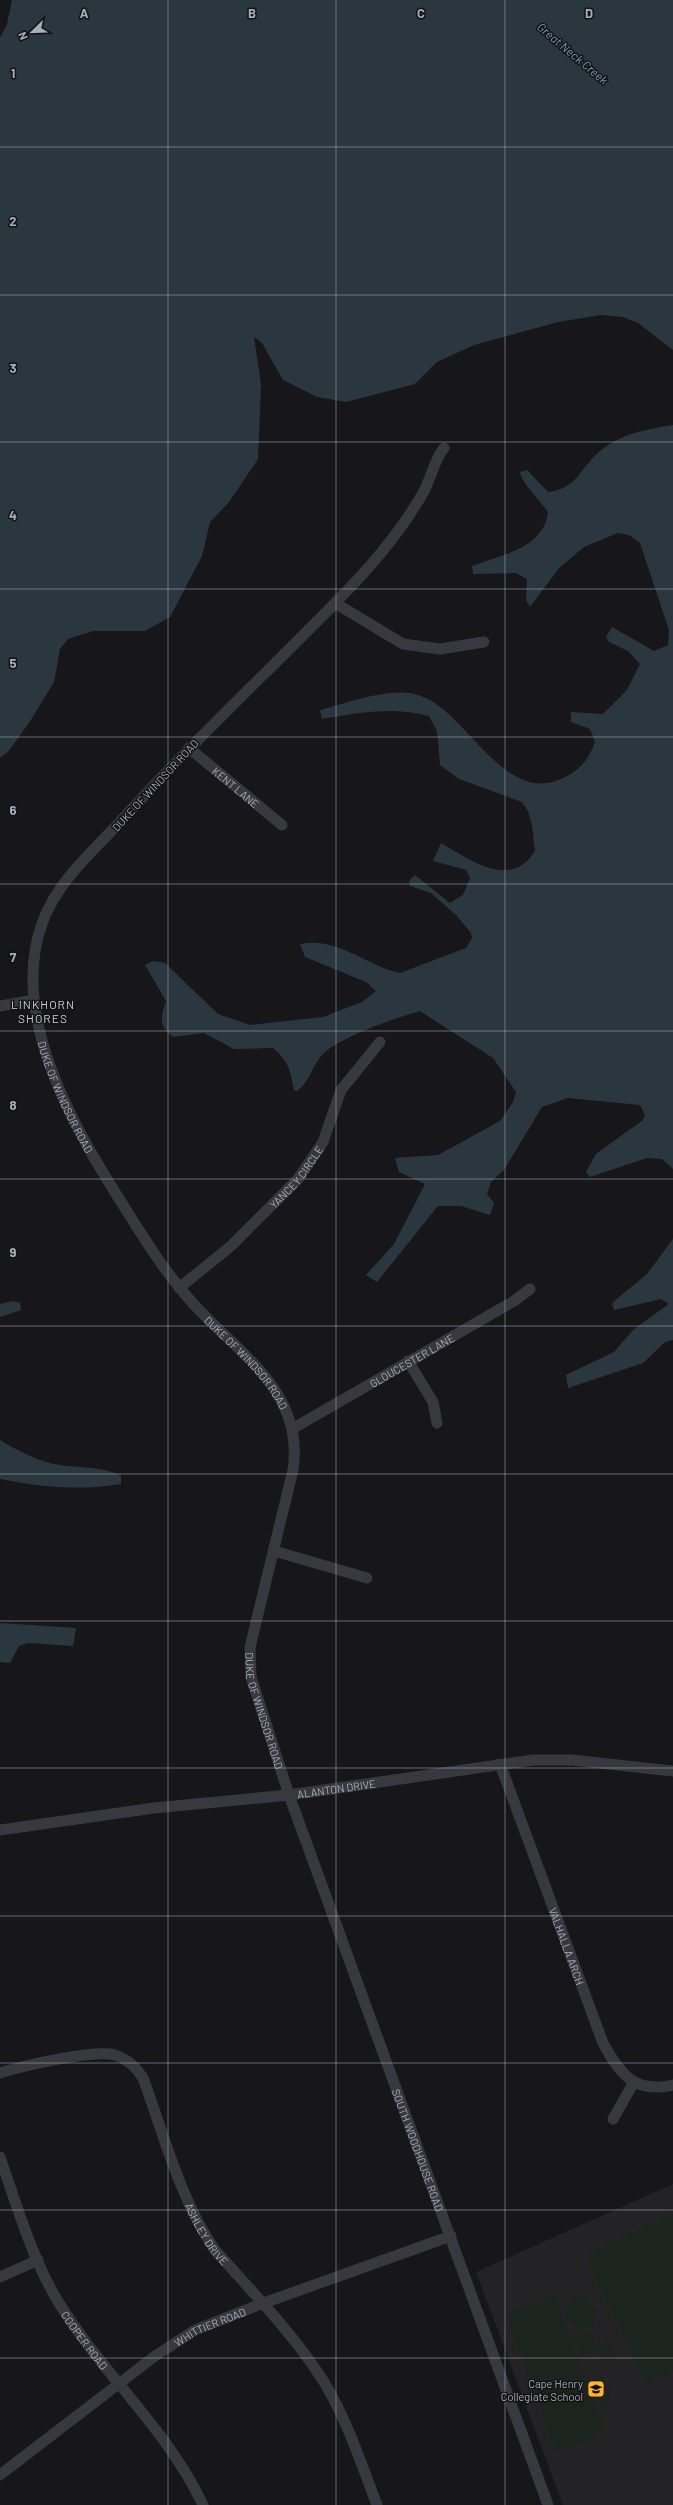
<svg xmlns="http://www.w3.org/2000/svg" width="673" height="2505" viewBox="0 0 673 2505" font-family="Barlow,sans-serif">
	<rect width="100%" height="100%" fill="#171719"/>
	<!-- built -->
	<path fill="#232326" d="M673,2184V2505H563L476,2272Z"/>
	<!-- green -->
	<g fill="#1c251d">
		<path d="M673,2214V2370L646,2383L588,2262L591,2252Z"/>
		<path d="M555,2296L605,2432L556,2450L506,2314Z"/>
		<path d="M578,2297L586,2299L596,2310L594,2325L590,2329L576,2326L568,2318V2301Z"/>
		<path d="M591,2332L597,2350L581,2356L574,2338Z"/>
		<path d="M606,2341L610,2342L616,2357L608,2362L604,2361L599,2346Z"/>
		<path d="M597,2377L602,2378C607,2386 617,2397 606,2405H602L596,2399L597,2392L592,2382Z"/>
	</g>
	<!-- water -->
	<g fill="#2b373f">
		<path d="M12,0H673V350L638,323L623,317L601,315L558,322L474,345L437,362L415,384L346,402L317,397L283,380L262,343L254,337L261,384L258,459L229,502L210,522L202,556L170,617L145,631H93L68,639L60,649L54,682L29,723L8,752L0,758V38L7,24Z"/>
		<path d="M673,425V1169L662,1159L647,1158L590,1177L586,1172L596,1154L643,1120L645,1115L640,1105L568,1098L542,1107L504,1170L491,1182L487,1194L494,1203L490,1215L461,1206H438L377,1282L366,1275L394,1244L425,1184L399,1172L395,1158L438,1155L500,1121L513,1102L516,1092L493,1058L420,1011C395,1018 344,1036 325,1052C312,1064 311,1081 297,1091L294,1090C291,1072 288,1060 273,1048L234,1049L204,1033L173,1037C158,1026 161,1016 166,1001L145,965L153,961L165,963L218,1014L250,1025L323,1017L362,1002L376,991L366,982L305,957L300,944C336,936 367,966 400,973L466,948L472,938L471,933L456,915L431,893L410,886L409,881L415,875L450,903L463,895L470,878L466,870L433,861L441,843C470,860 511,890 535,851L532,825L528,811L522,802L459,779L440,765L437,731L429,716C392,706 358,713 322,719L320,710C348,703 394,685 421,696C468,713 504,805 561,779C579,771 588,761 595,742L590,729L571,722V712L603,714L627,690L640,664L628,651L609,642L606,637L612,627L654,651L668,645L669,630L640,543L629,535L618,533L584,547L559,568L530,607L526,600L527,579L516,573L473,574L472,566C502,555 544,548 548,512C541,502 521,482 520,472L527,470L548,492C577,489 580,468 599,452C620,434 647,429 673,425Z"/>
		<path d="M673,1239V1340L665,1342L643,1363L568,1388L566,1375L614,1352L634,1329L669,1304L661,1299L614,1310L612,1303L647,1274Z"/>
		<path d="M13,1301L20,1303L21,1310L0,1317V1304Z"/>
		<path d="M0,1440C17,1450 35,1460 54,1464C77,1469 101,1465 121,1476V1484C80,1491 41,1487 0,1479Z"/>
		<path d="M0,1623L76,1628L73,1646L28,1643L19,1646L10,1663L0,1662Z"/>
	</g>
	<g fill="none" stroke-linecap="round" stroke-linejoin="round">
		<!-- street -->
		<g stroke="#37393f" stroke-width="11">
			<path id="s1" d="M444,448C434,460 431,479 423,493C400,533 369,569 337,601C265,675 189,745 120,822C92,852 58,881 43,921C7,1015 75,1130 125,1208C145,1240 165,1272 190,1300C235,1352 305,1389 293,1470L250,1647L251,1677L289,1795L548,2505"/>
			<path d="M335,603L403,644L440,649L484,642"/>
			<path id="s2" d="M189,748L282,825"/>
			<path d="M0,1006L34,1000"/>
			<path id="s3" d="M179,1288L231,1246L298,1179L323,1142L341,1090L380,1042"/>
			<path d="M408,1361L433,1402L437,1423"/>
			<path id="s4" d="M292,1429L514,1301L530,1289"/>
			<path d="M274,1551L367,1578"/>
			<path id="s5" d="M500,1764L603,2043C620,2074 634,2094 673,2085"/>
			<path id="s6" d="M0,1830L154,1808L289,1795L533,1760H572L673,1771"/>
			<path id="s7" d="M0,2073C22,2066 95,2049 115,2055C128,2059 136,2067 143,2078C164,2135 180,2199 215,2250C252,2292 294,2334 324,2382C347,2420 361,2463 377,2505"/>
			<path d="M613,2119L634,2082"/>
			<path id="s8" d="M0,2157C17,2206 32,2259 59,2303C102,2373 168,2430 203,2505"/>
			<path d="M0,2277L38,2260"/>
			<path id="s9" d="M0,2475L155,2356L195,2330L261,2304L451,2236"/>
		</g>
	</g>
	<!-- grid -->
	<path fill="none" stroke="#a8aeba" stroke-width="1" stroke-opacity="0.55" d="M168,0V2505M336,0V2505M505,0V2505M0,147H673M0,295H673M0,442H673M0,589H673M0,737H673M0,884H673M0,1031H673M0,1179H673M0,1326H673M0,1474H673M0,1621H673M0,1768H673M0,1916H673M0,2063H673M0,2210H673M0,2358H673"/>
	<!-- icons -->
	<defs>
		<g id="school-square" transform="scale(0.9)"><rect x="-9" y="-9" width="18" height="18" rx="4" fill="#ffb329" stroke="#121214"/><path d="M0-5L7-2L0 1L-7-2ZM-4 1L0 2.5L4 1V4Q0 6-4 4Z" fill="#111"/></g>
	</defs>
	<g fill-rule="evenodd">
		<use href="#school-square" x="596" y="2389"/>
	</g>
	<g text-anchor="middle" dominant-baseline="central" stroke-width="3" stroke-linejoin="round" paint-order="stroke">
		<!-- street labels -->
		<g font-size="11" fill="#a8aeba" stroke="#121214">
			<text transform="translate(155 785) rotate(-47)">DUKE OF WINDSOR ROAD</text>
			<text stroke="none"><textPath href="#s2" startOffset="61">KENT LANE</textPath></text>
			<text stroke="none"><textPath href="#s1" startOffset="807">DUKE OF WINDSOR ROAD</textPath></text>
			<text stroke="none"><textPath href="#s3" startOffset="162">YANCEY CIRCLE</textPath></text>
			<text stroke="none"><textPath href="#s4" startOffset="138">GLOUCESTER LANE</textPath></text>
			<text stroke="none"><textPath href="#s1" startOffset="1131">DUKE OF WINDSOR ROAD</textPath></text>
			<text stroke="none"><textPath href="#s1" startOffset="1502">DUKE OF WINDSOR ROAD</textPath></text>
			<text stroke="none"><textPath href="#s6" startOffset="339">ALANTON DRIVE</textPath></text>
			<text stroke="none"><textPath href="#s5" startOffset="194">VALHALLA ARCH</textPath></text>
			<text stroke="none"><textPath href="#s1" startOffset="1968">SOUTH WOODHOUSE ROAD</textPath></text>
			<text stroke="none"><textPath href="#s7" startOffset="323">ASHLEY DRIVE</textPath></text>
			<text stroke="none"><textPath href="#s9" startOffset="258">WHITTIER ROAD</textPath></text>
			<text stroke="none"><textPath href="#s8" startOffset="203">COOPER ROAD</textPath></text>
		</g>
		<!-- poi labels -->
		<g font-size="11" fill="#a8aeba" stroke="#121214" text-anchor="end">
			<text x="583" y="2383">Cape Henry<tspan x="583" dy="13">Collegiate School</tspan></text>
		</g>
		<!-- water labels -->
		<g font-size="12" font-style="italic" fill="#7c9db9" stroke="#121214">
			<text transform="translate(573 53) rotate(40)">Great Neck Creek</text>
		</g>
		<!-- neighbourhood labels -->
		<g font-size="12" letter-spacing="1" fill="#c9cdd6" stroke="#121214">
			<text x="43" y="1004">LINKHORN<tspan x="43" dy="14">SHORES</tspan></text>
		</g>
	</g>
	<g font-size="13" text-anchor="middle" font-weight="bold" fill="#a8aeba" stroke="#121214" stroke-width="3" stroke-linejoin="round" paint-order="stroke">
		<text x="84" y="18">A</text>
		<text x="252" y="18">B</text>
		<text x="421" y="18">C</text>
		<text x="589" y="18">D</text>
		<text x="13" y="78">1</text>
		<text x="13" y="226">2</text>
		<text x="13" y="373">3</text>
		<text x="13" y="520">4</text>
		<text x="13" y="668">5</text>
		<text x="13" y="815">6</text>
		<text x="13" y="962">7</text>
		<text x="13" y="1110">8</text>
		<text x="13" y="1257">9</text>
	</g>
	<!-- north arrow -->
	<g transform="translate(32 32) rotate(247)" stroke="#121214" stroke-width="3" paint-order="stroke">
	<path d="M0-3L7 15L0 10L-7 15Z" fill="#a8aeba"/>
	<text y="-6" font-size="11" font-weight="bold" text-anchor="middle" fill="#a8aeba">N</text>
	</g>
</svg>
